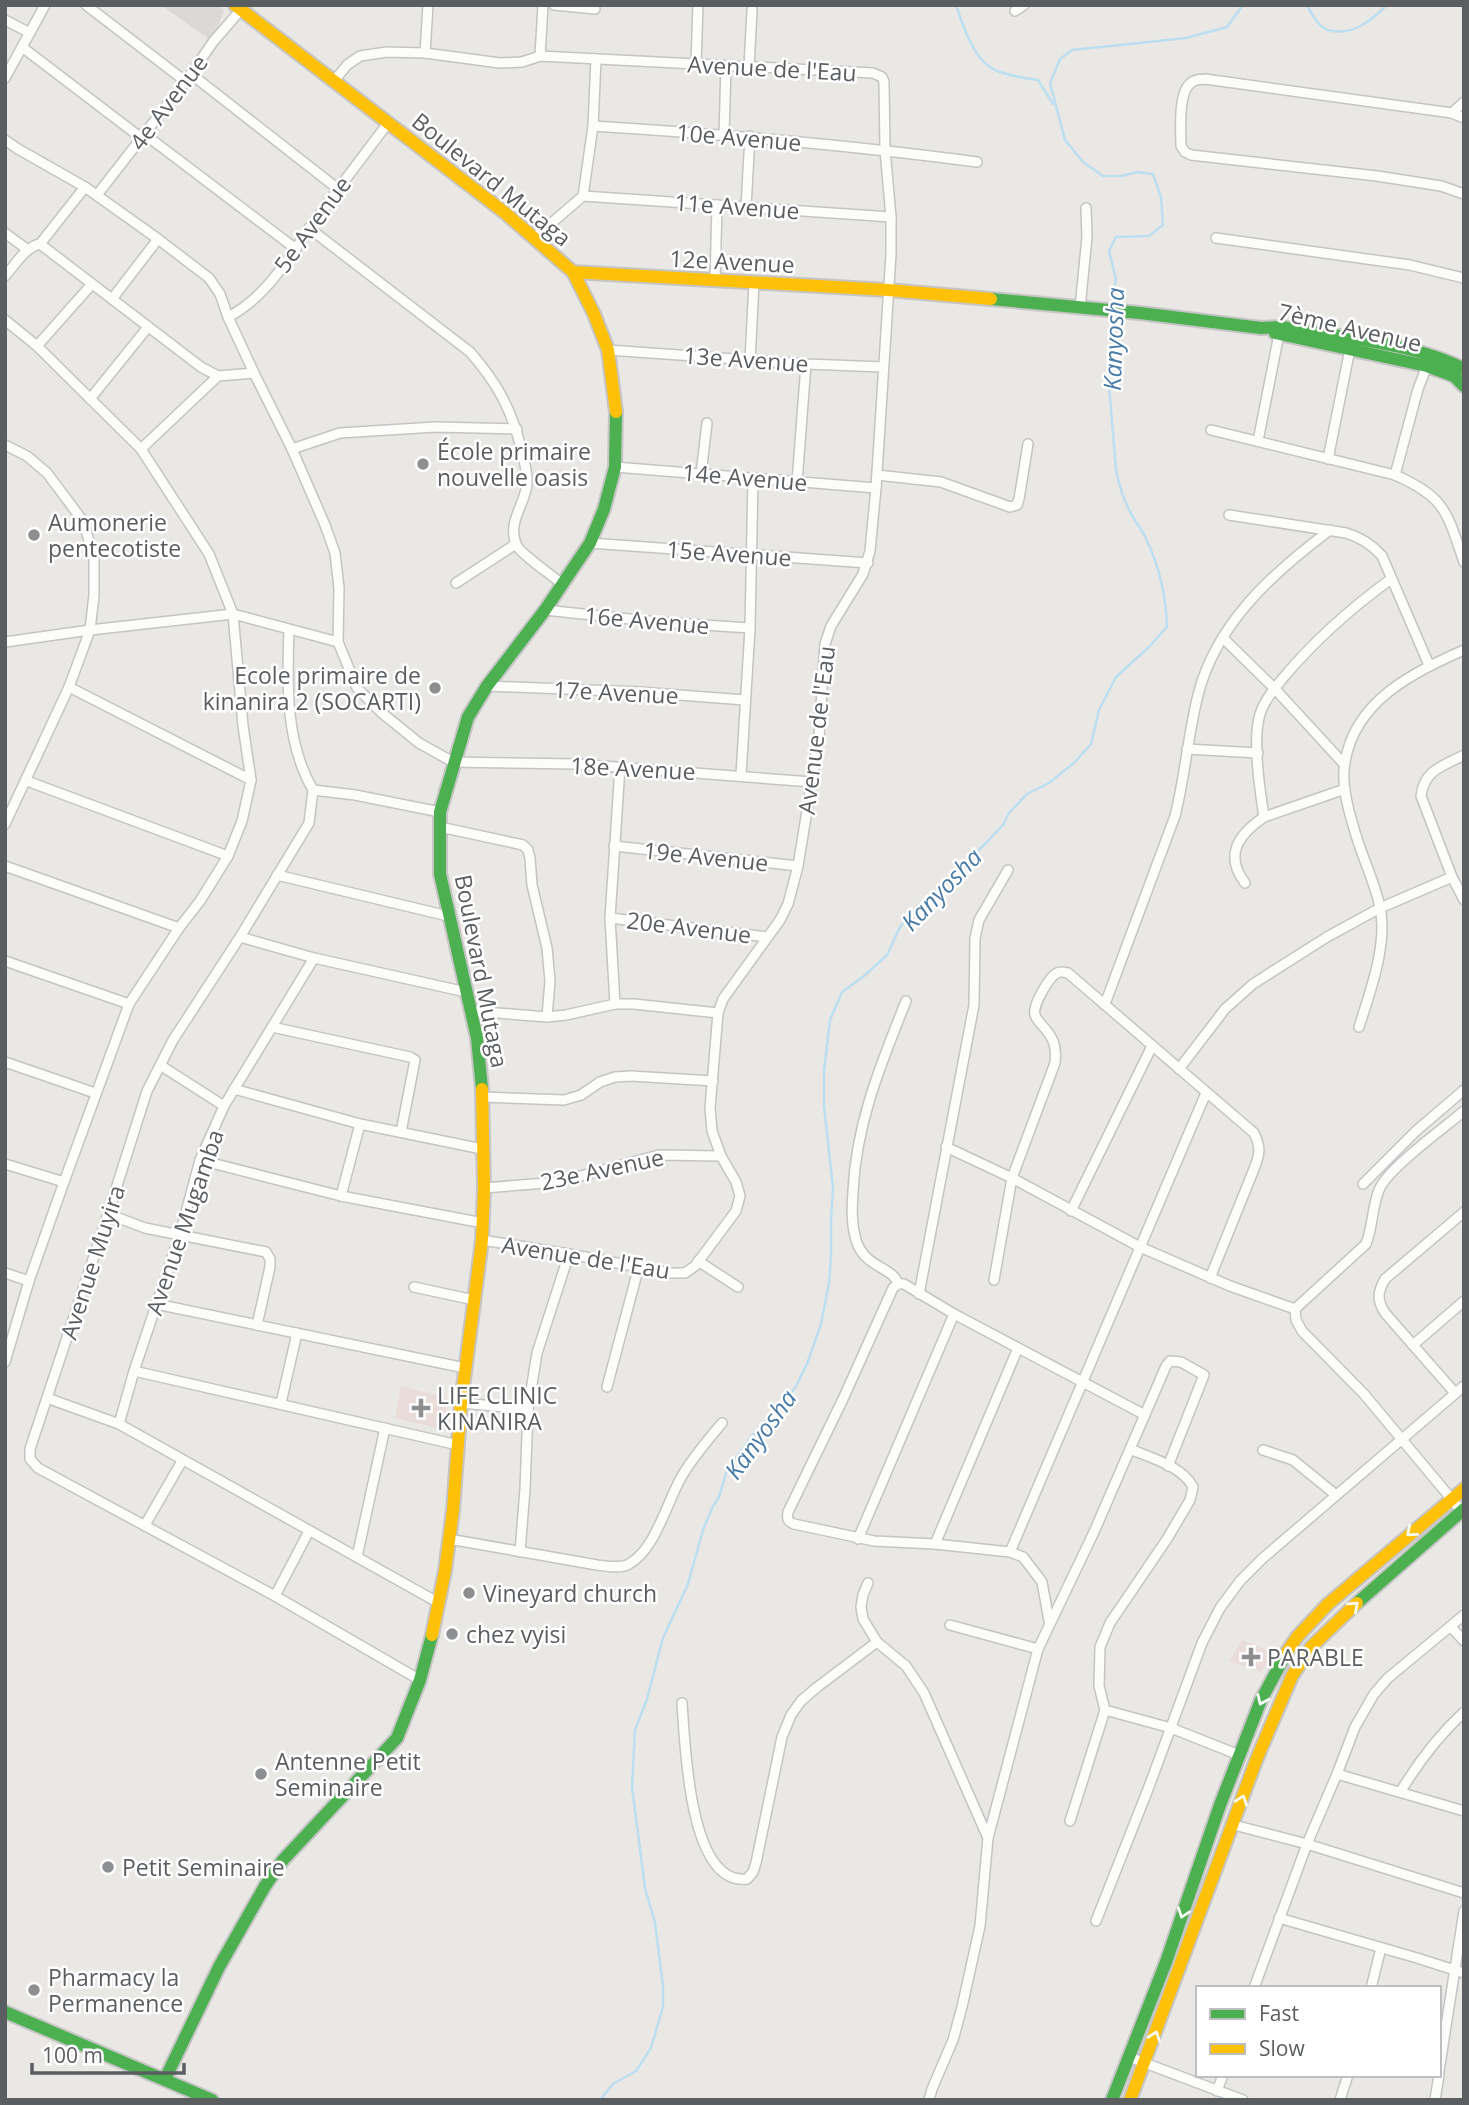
<svg xmlns="http://www.w3.org/2000/svg" width="1469" height="2105" viewBox="0 0 1469 2105" font-family="'Open Sans',sans-serif">
	<rect width="100%" height="100%" fill="#eae8e4"/>
	<!-- industrial -->
	<path fill="#dbd9d6" d="M161,5H218L224,10L213,42Z"/>
	<!-- medical -->
	<g fill="#e9dcd9">
		<path d="M401,1386L447,1398L445,1430L395,1418Z"/>
		<path d="M1242,1640L1273,1653L1261,1672L1229,1661Z"/>
	</g>
	<g fill="none" stroke-linecap="round" stroke-linejoin="round">
		<!-- stream -->
		<g stroke="#bcdef1" stroke-width="2.5">
			<path d="M956,5C962,23 973,57 990,67C1001,75 1024,78 1038,80L1053,104"/>
			<path d="M1307,5C1312,14 1318,27 1328,30C1352,37 1372,20 1387,5"/>
			<path d="M1111,308L1116,279L1109,251L1116,237L1149,236L1163,225L1161,197L1153,174L1137,172L1122,176H1103L1083,162L1065,140L1050,83L1060,59L1072,50L1186,38L1227,27L1243,5"/>
			<path d="M600,2100L613,2084L636,2071L651,2048L663,2007V1986L655,1923L645,1888L632,1787L635,1730L647,1699L663,1638L688,1584L703,1530L713,1506L719,1497L727,1470L752,1436L795,1388L807,1364L821,1324L829,1283L831,1256V1221L833,1188L824,1106V1071L830,1020L842,992L864,976L887,955L900,927L919,904L934,893L987,842L1003,825L1009,813L1027,794L1049,783L1075,762L1091,744L1099,710L1116,677L1149,647L1167,627C1166,597 1160,568 1147,541C1144,532 1137,525 1133,517C1125,504 1119,485 1116,470L1108,373L1113,340L1110,314"/>
		</g>
		<!-- street casing -->
		<g stroke="#c4c4c4" stroke-width="12">
			<g id="street">
				<path d="M86,5L185,81"/>
				<path d="M554,5L595,9"/>
				<path d="M1015,11L1024,5"/>
				<path d="M5,20L30,33"/>
				<path d="M22,47L140,137"/>
				<path d="M425,53L428,5"/>
				<path d="M540,56L543,5"/>
				<path d="M696,64L698,5"/>
				<path d="M749,67L752,10"/>
				<path d="M191,74L338,189"/>
				<path d="M5,78L45,5"/>
				<path d="M334,81L347,65L360,56L387,52L425,53L500,63L522,62L540,56L873,73L882,77L884,82L885,150L891,217V254L876,488L870,551L863,574L831,626L825,644L819,737L798,866L788,904L780,920L723,999L718,1013L710,1108L712,1131L721,1156L736,1182L740,1196L736,1211L695,1266L685,1273H670L569,1254L482,1240"/>
				<path d="M1452,113L1464,102"/>
				<path d="M1464,118L1452,113L1205,79C1201,80 1197,79 1194,81C1177,88 1181,130 1181,146L1185,152L1191,155L1377,176L1441,186L1464,194"/>
				<path d="M593,126C721,134 849,145 977,162"/>
				<path d="M143,133L296,249"/>
				<path d="M724,135L726,66"/>
				<path d="M5,140L18,149L85,187L158,239L209,278L220,294L228,317L254,373L292,449L325,525L335,553L339,588L338,642L357,688L382,713L419,743L453,762L577,764L812,782"/>
				<path d="M97,195L191,74L213,42L244,6"/>
				<path d="M583,196L891,217"/>
				<path d="M746,207L750,136"/>
				<path d="M309,228L470,352C498,384 512,410 522,452C524,462 528,473 527,484C525,505 506,523 517,546C522,555 553,576 562,584"/>
				<path d="M5,233L28,250"/>
				<path d="M534,238L583,196L593,126L596,59"/>
				<path d="M1216,238L1410,265L1464,278"/>
				<path d="M40,244L201,367L218,376L254,373"/>
				<path d="M40,244L85,187"/>
				<path d="M5,276C15,265 25,247 40,244"/>
				<path d="M715,281L717,205"/>
				<path d="M112,299L158,239"/>
				<path d="M1080,308L1087,237L1086,208"/>
				<path d="M228,317C269,296 291,253 317,218C340,186 364,155 388,123"/>
				<path d="M5,320L37,346L141,449L209,554L233,614L243,726L251,780L242,821L228,856L200,901L179,928L129,1004L64,1182L29,1281L5,1362"/>
				<path d="M37,346L92,284"/>
				<path d="M608,350L806,364L883,367"/>
				<path d="M750,360L754,283"/>
				<path d="M90,399L148,327"/>
				<path d="M1211,430L1395,475C1446,497 1447,513 1464,562"/>
				<path d="M1258,441L1280,329"/>
				<path d="M5,445L27,456L47,473L83,521L94,557V595L90,630L69,687L5,824"/>
				<path d="M141,449L218,376"/>
				<path d="M292,449L340,433L435,427L517,429"/>
				<path d="M1328,459L1350,349"/>
				<path d="M615,467L876,488"/>
				<path d="M701,474L707,423"/>
				<path d="M877,475L941,482L1010,507L1017,505L1019,499L1028,444"/>
				<path d="M1395,475L1418,389L1428,363"/>
				<path d="M797,482L806,364"/>
				<path d="M1229,515L1346,533C1361,538 1371,544 1382,556L1429,665"/>
				<path d="M590,543L868,563"/>
				<path d="M456,583L516,544"/>
				<path d="M545,610L658,622L750,628"/>
				<path d="M289,629C287,683 285,742 313,790"/>
				<path d="M1223,638L1275,689L1344,764"/>
				<path d="M5,642L90,630L233,614L338,642"/>
				<path d="M487,686L640,692L745,700"/>
				<path d="M69,687L251,780"/>
				<path d="M1187,749L1258,753"/>
				<path d="M1464,755C1443,766 1424,770 1421,796L1452,877L1464,900"/>
				<path d="M741,775L750,628L753,478"/>
				<path d="M27,781L228,856"/>
				<path d="M1264,817L1345,789"/>
				<path d="M440,827L523,845L528,850L530,858L532,885L547,948L550,981L547,1017"/>
				<path d="M614,846L798,866"/>
				<path d="M5,866L179,928"/>
				<path d="M277,875L448,916"/>
				<path d="M1245,883C1224,855 1238,835 1264,817C1260,790 1252,740 1260,714C1264,701 1274,689 1283,678C1315,640 1351,608 1391,579"/>
				<path d="M610,918L767,937"/>
				<path d="M240,937L314,958L466,992"/>
				<path d="M5,961L129,1004"/>
				<path d="M615,1004L610,918L620,767"/>
				<path d="M1105,1004L1175,816C1185,776 1188,735 1198,695C1216,623 1274,572 1330,530"/>
				<path d="M472,1011L547,1017L566,1015L615,1004H634L718,1013"/>
				<path d="M272,1027L410,1057L415,1060L401,1132"/>
				<path d="M1359,1027C1370,992 1388,944 1380,907C1374,879 1360,853 1353,825C1347,806 1341,782 1345,762C1355,701 1412,673 1464,650"/>
				<path d="M5,1062L95,1093"/>
				<path d="M160,1065L224,1106"/>
				<path d="M1179,1069L1225,1009L1253,984L1327,937L1380,908L1452,877"/>
				<path d="M234,1089L360,1124L482,1149"/>
				<path d="M483,1097L564,1100L581,1095L600,1082L615,1077L631,1076L713,1081"/>
				<path d="M1464,1111C1444,1128 1387,1169 1379,1190C1372,1207 1373,1226 1366,1244L1295,1309L1296,1320L1302,1331L1364,1394L1464,1514"/>
				<path d="M946,1147L1012,1178L1140,1247L1230,1286L1295,1309"/>
				<path d="M200,1160L341,1196L483,1223"/>
				<path d="M5,1164L64,1182"/>
				<path d="M1363,1184L1416,1131L1464,1090"/>
				<path d="M484,1188L558,1182L659,1155L721,1156"/>
				<path d="M341,1196L360,1124"/>
				<path d="M1071,1211L1152,1046"/>
				<path d="M108,1214L145,1228L266,1252L270,1259V1267L257,1325"/>
				<path d="M698,1261L738,1287"/>
				<path d="M5,1273L29,1281"/>
				<path d="M994,1280L1012,1178L1055,1063C1057,1045 1053,1037 1041,1024C1039,1021 1036,1019 1035,1015C1032,1006 1049,977 1057,973C1061,971 1063,972 1068,973L1254,1133C1261,1147 1260,1154 1254,1169L1210,1278"/>
				<path d="M898,1284C894,1267 864,1268 856,1240C851,1223 852,1208 853,1192C856,1123 881,1064 906,1001"/>
				<path d="M414,1287L474,1300"/>
				<path d="M919,1294L974,1005L975,938L979,920L1008,870"/>
				<path d="M156,1304L465,1368"/>
				<path d="M1413,1345L1464,1301"/>
				<path d="M134,1371L458,1445"/>
				<path d="M607,1387L639,1266"/>
				<path d="M1455,1393L1385,1313C1377,1300 1377,1293 1385,1279L1464,1212"/>
				<path d="M47,1398L119,1424L439,1603"/>
				<path d="M281,1403L297,1333"/>
				<path d="M461,1403L528,1409"/>
				<path d="M119,1424L134,1371L180,1234L200,1160L224,1106L314,958"/>
				<path d="M1263,1450L1293,1460L1336,1495"/>
				<path d="M145,1525L182,1461"/>
				<path d="M449,1539L597,1565C607,1566 620,1569 629,1564C656,1549 667,1501 682,1476C693,1457 708,1440 722,1423"/>
				<path d="M858,1539L954,1314"/>
				<path d="M935,1544L1018,1348"/>
				<path d="M520,1552L525,1489L528,1409L537,1353L569,1254"/>
				<path d="M1010,1552L1206,1093"/>
				<path d="M357,1557L385,1428"/>
				<path d="M868,1583L863,1595L861,1607L863,1619L877,1642L906,1666L924,1693L988,1838"/>
				<path d="M275,1596L309,1531"/>
				<path d="M1049,1621L1042,1582L1023,1557L1010,1552L935,1544L874,1541L794,1524C787,1521 787,1519 788,1512L843,1399L893,1288L898,1284H904L954,1314L1145,1415"/>
				<path d="M950,1625L1038,1649"/>
				<path d="M1451,1627L1464,1641"/>
				<path d="M420,1680L275,1596L38,1468L30,1459V1449L108,1214L147,1091L173,1040L240,937L309,823L313,790L355,795L440,812"/>
				<path d="M682,1703C685,1741 688,1886 747,1879L753,1872L756,1863L782,1737L791,1715L801,1701L816,1688L877,1642"/>
				<path d="M1105,1710L1171,1728L1239,1755"/>
				<path d="M1337,1774L1464,1811"/>
				<path d="M1401,1791C1419,1761 1438,1736 1464,1712"/>
				<path d="M1070,1821L1105,1710L1099,1686L1100,1647L1110,1623L1167,1539L1190,1500L1193,1487C1182,1466 1151,1458 1130,1449"/>
				<path d="M1234,1825L1307,1844L1464,1893"/>
				<path d="M1279,1918L1417,1958L1464,1973"/>
				<path d="M1096,1921L1150,1784L1202,1643L1220,1608L1240,1581L1263,1558L1464,1386"/>
				<path d="M1254,1988L1307,1844L1337,1774L1355,1727L1374,1694L1388,1678L1464,1615"/>
				<path d="M1371,1988L1381,1948"/>
				<path d="M1129,2057L1243,2100"/>
				<path d="M1439,2071L1464,1911"/>
				<path d="M1217,2091L1223,2075"/>
				<path d="M929,2100L932,2089L953,2040L962,2007L980,1926L988,1838L1038,1649L1094,1532L1166,1366L1170,1361L1181,1362L1204,1375L1168,1466"/>
				<path d="M1340,2100L1348,2075"/>
				<path d="M1435,2100L1439,2075"/>
			</g>
		</g>
		<!-- fast casing -->
		<g stroke="#c5c5c5" stroke-width="16">
			<g id="fast">
				<path d="M991,299L1140,313L1261,328L1281,327C1337,337 1414,343 1464,369"/>
				<path d="M1275,333L1427,366L1454,376L1464,386"/>
				<path d="M482,1089L477,1038L440,874V812L468,717L487,686L545,610L590,543L604,509L615,467L616,412"/>
				<path d="M1357,1603L1464,1509"/>
				<path d="M5,2012L212,2100"/>
				<path d="M165,2079L219,1967L265,1886L283,1860L397,1738L420,1680L432,1635"/>
				<path d="M1112,2100L1166,1962L1220,1805L1261,1700L1287,1652"/>
			</g>
		</g>
		<!-- slow casing -->
		<g stroke="#c5c5c5" stroke-width="16">
			<g id="slow">
				<path d="M235,5L504,212L573,272L594,314L608,350L616,412"/>
				<path d="M573,272L888,290L991,299"/>
				<path d="M432,1635L445,1571L453,1510L461,1403L482,1240L484,1188L482,1089"/>
				<path d="M1287,1652L1297,1637L1328,1604L1464,1489"/>
				<path d="M1130,2100L1257,1758L1292,1676L1311,1647L1357,1603"/>
			</g>
		</g>
		<!-- street -->
		<use href="#street" stroke="#fcfcfb" stroke-width="9"/>
		<!-- fast -->
		<use href="#fast" stroke="#4caf50" stroke-width="12"/>
		<!-- slow -->
		<use href="#slow" stroke="#ffc107" stroke-width="12"/>
	</g>
	<!-- one-way arrows -->
	<defs><path id="oneway-chevron" d="M-2-3.5L2.5 0L-2 3.5" fill="none" stroke-width="1.6" stroke-linecap="round" stroke-linejoin="round" transform="scale(1.75)"/></defs>
	<g stroke="#f6fbf6">
		<use href="#oneway-chevron" transform="translate(1411 1532) rotate(140)"/>
		<use href="#oneway-chevron" transform="translate(1354 1606) rotate(-42)"/>
		<use href="#oneway-chevron" transform="translate(1262 1700) rotate(114)"/>
		<use href="#oneway-chevron" transform="translate(1242 1800) rotate(-71)"/>
		<use href="#oneway-chevron" transform="translate(1183 1913) rotate(109)"/>
		<use href="#oneway-chevron" transform="translate(1155 2036) rotate(-70)"/>
	</g>
	<!-- markers -->
	<g fill="#8d8e8f" stroke="#fff" stroke-width="2.5">
		<circle cx="423" cy="464" r="7"/>
		<circle cx="34" cy="535" r="7"/>
		<circle cx="435" cy="688" r="7"/>
		<path d="M417.5 1397.5h7v7h7v7h-7v7h-7v-7h-7v-7h7z"/>
		<circle cx="469" cy="1593" r="7"/>
		<circle cx="452" cy="1634" r="7"/>
		<path d="M1247.5 1646.5h7v7h7v7h-7v7h-7v-7h-7v-7h7z"/>
		<circle cx="261" cy="1774" r="7"/>
		<circle cx="108" cy="1867" r="7"/>
		<circle cx="34" cy="1990" r="7"/>
	</g>
	<g text-anchor="middle" dominant-baseline="central" stroke-width="5" stroke-linejoin="round" paint-order="stroke">
		<!-- street labels -->
		<g font-size="23" fill="#5b5e61" stroke="#fff">
			<text transform="translate(772 68) rotate(3)">Avenue de l'Eau</text>
			<text transform="translate(168 102) rotate(-53)">4e Avenue</text>
			<text transform="translate(739 137) rotate(5)">10e Avenue</text>
			<text transform="translate(492 179) rotate(39)">Boulevard Mutaga</text>
			<text transform="translate(737 206) rotate(4)">11e Avenue</text>
			<text transform="translate(312 224) rotate(-54)">5e Avenue</text>
			<text transform="translate(732 261) rotate(3)">12e Avenue</text>
			<text transform="translate(1350 327) rotate(13)">7ème Avenue</text>
			<text transform="translate(746 359) rotate(4)">13e Avenue</text>
			<text transform="translate(745 477) rotate(5)">14e Avenue</text>
			<text transform="translate(729 553) rotate(4)">15e Avenue</text>
			<text transform="translate(647 620) rotate(5)">16e Avenue</text>
			<text transform="translate(616 692) rotate(3)">17e Avenue</text>
			<text transform="translate(816 730) rotate(-83)">Avenue de l'Eau</text>
			<text transform="translate(633 768) rotate(3)">18e Avenue</text>
			<text transform="translate(706 856) rotate(6)">19e Avenue</text>
			<text transform="translate(689 927) rotate(7)">20e Avenue</text>
			<text transform="translate(482 971) rotate(79)">Boulevard Mutaga</text>
			<text transform="translate(602 1169) rotate(-12)">23e Avenue</text>
			<text transform="translate(184 1222) rotate(-71)">Avenue Mugamba</text>
			<text transform="translate(586 1257) rotate(9)">Avenue de l'Eau</text>
			<text transform="translate(92 1262) rotate(-72)">Avenue Muyira</text>
		</g>
		<!-- poi labels -->
		<g font-size="23" fill="#5b5e61" stroke="#fff" text-anchor="start">
			<text x="437" y="451">École primaire<tspan x="437" dy="26">nouvelle oasis</tspan></text>
			<text x="48" y="522">Aumonerie<tspan x="48" dy="26">pentecotiste</tspan></text>
			<text x="421" y="675" text-anchor="end">Ecole primaire de<tspan x="421" dy="26">kinanira 2 (SOCARTI)</tspan></text>
			<text x="437" y="1395">LIFE CLINIC<tspan x="437" dy="26">KINANIRA</tspan></text>
			<text x="483" y="1593">Vineyard church</text>
			<text x="466" y="1634">chez vyisi</text>
			<text x="1267" y="1657">PARABLE</text>
			<text x="275" y="1761">Antenne Petit<tspan x="275" dy="26">Seminaire</tspan></text>
			<text x="122" y="1867">Petit Seminaire</text>
			<text x="48" y="1977">Pharmacy la<tspan x="48" dy="26">Permanence</tspan></text>
		</g>
		<!-- water labels -->
		<g font-size="24" font-style="italic" fill="#487ba6" stroke="#fff">
			<text transform="translate(1113 339) rotate(-88)">Kanyosha</text>
			<text transform="translate(941 889) rotate(-46)">Kanyosha</text>
			<text transform="translate(760 1434) rotate(-54)">Kanyosha</text>
		</g>
	</g>
	<!-- border -->
	<rect width="1469" height="2105" fill="none" stroke="#5b5e61" stroke-width="14"/>
	<!-- legend -->
	<rect x="1196" y="1986" width="245" height="91" fill="#ffffff" stroke="#bdbfc0" stroke-width="2"/>
	<rect x="1210" y="2009" width="35" height="10" fill="#4caf50" stroke="#bdbfc0" stroke-width="2"/>
	<text x="1259" y="2021" font-size="21" fill="#5b5e61">Fast</text>
	<rect x="1210" y="2044" width="35" height="10" fill="#ffc107" stroke="#bdbfc0" stroke-width="2"/>
	<text x="1259" y="2056" font-size="21" fill="#5b5e61">Slow</text>
	<!-- scale -->
	<path d="M32 2063v10h152v-10" fill="none" stroke="#5b5e61" stroke-width="3.5"/>
	<text x="42" y="2063" font-size="21" fill="#5b5e61" stroke="#ffffff" stroke-width="5" paint-order="stroke">100 m</text>
</svg>
